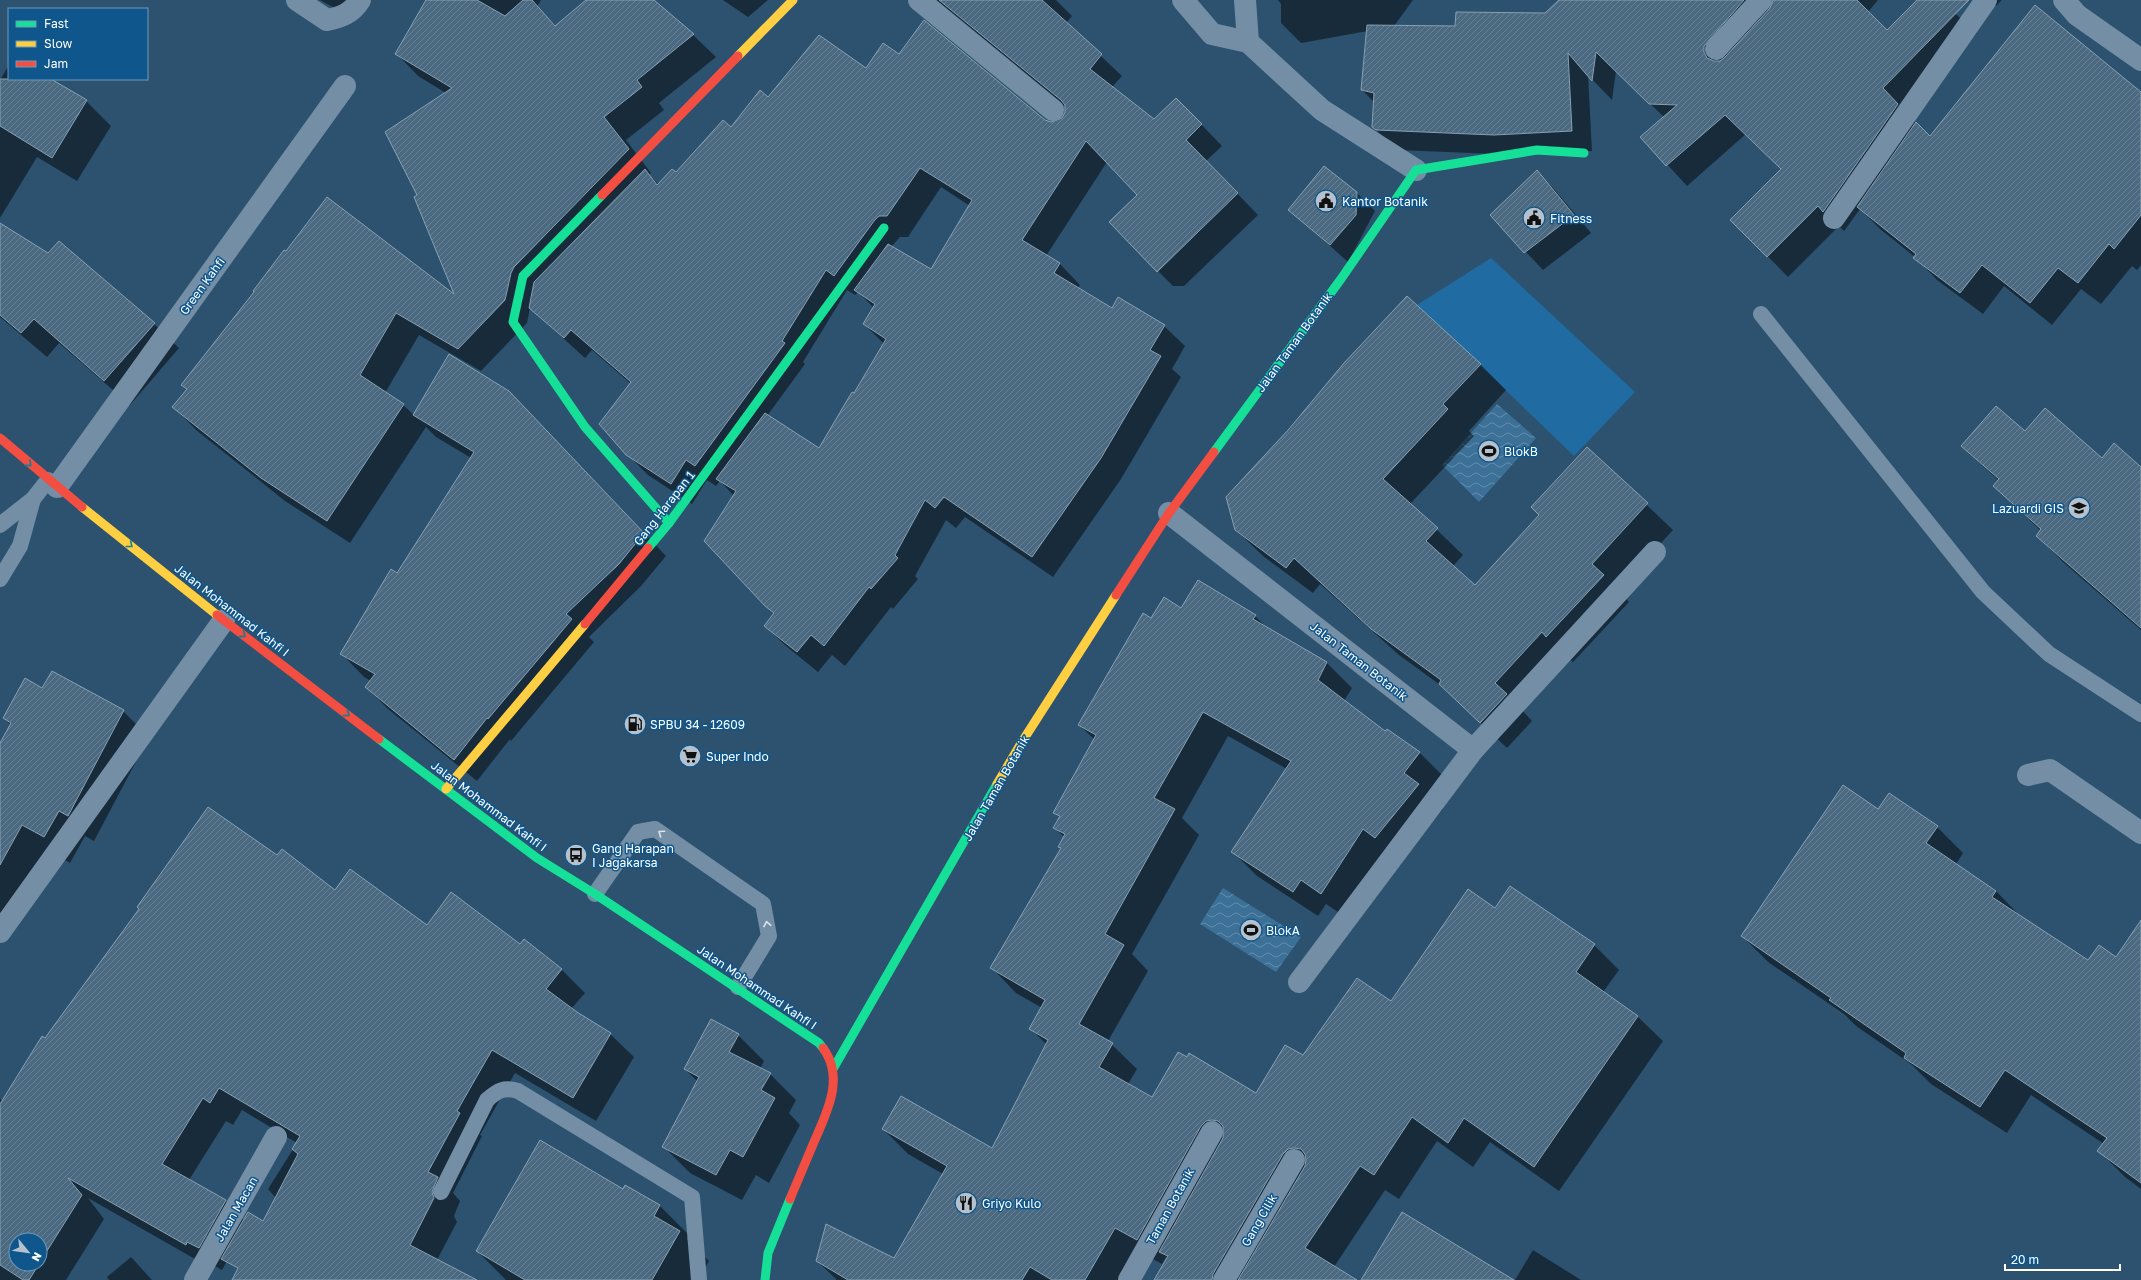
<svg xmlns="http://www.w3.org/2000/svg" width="2141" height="1280" viewBox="0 0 2141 1280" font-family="'Golos Text',sans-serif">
	<defs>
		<pattern id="water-waves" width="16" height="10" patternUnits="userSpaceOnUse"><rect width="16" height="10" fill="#3c7097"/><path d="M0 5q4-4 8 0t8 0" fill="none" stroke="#638dac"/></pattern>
		<pattern id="building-hatch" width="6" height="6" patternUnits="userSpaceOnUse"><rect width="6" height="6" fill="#4b6a81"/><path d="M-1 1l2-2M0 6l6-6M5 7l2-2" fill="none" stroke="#668094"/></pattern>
	</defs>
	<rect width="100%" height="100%" fill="#2c526f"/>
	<!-- park -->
	<path fill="#206ca2" d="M1491,258L1635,392L1574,456L1417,305Z"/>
	<!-- water -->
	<g fill="url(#water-waves)">
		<path d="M1497,404L1536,438L1479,502L1442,465Z"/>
		<path d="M1223,888L1301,937L1276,972L1200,924Z"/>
	</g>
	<!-- shadow -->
	<g fill="#0007" fill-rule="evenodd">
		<path d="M320,0H349L342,12Z"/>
		<path d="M428,0H541L537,7L556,26L588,0H652L693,35L716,57L659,103L664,110L626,140L651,173L649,175L659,185L676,174L768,98L866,69L900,55L1050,123L1064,118L1066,107L934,0H1056L1072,16L1066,23L1122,76L1112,87L1154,120H1197L1222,146L1206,161L1258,215L1184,286H1173L1152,265L1139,195L1107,162L1046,256L1060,264L1080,285L1078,288L1113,309L1164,326L1185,346L1172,369L1181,377L1121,479L1053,577L965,517L956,528L946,520L915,576L918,579L893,609L891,607L845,666L832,655L818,672L786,646L765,626L775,614L766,605L734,496L720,481L716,486L707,480L692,504L648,475L627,454L631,384L592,350L585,358L530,308L527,323L481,371L419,335L385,393L403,405L414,415H531L666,556L641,586L589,637L594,642L511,741L510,739L477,781L388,709L366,687L371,681L364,677L342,654L398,574L471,458L436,437L426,427L350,543L285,501L196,430L174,407L188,390L182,385L256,292L456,297L419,195L446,93L418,76L396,53ZM941,187L970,206L931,270L891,247L900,237H908ZM847,290L855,295L858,292L874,308L864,324L884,344L820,449L767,416L805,364L803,362Z"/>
		<path d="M723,0H768L748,17Z"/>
		<path d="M1278,0H1413L1394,26L1456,27L1545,14L1560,0H1757L1769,12L1789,0H1878L1868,12L1887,31L1918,0H1940L1977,33L1902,109L1930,137L2141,104V265L2137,270L2132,266L2101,304L2081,289L2052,325L2004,286L1983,314L1937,280L1915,257L1880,229L1860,209L1844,231L1839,226L1788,277L1732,220L1782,169L1746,134L1687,186L1642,137L1664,117L1616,71L1612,100L1588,75L1592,151L1521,155L1397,150L1373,127L1374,102L1362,90L1368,31L1301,43L1281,23V4Z"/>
		<path d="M1990,0H2002L1996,6Z"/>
		<path d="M9,65V79H49L86,101L111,126L77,181L37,157L0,218V80Z"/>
		<path d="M1537,171L1554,189L1591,233L1543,270L1491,215Z"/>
		<path d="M1357,193L1375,211L1348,262L1290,210Z"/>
		<path d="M0,224L154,324L179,348L130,405L59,343L47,357L0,317Z"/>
		<path d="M1480,364L1506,390L1469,431L1474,436L1410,504L1463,555L1453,566L1475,587L1541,515L1587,448L1673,530L1618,590L1629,602L1573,662L1568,658L1521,709L1532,721L1507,748L1443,687L1399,655L1320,584L1313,593L1263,556L1236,530Z"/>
		<path d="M2026,433L2102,459L2141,469V630L2063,562L2037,536L2041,531L1994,486L1999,481L1962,446Z"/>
		<path d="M1181,609L1255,616L1269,630L1327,663L1352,688L1344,701L1386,733L1419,752L1444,777L1429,796L1443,809L1400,862L1347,918L1326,904L1318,916L1257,876L1232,851L1287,769L1228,736L1182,818L1199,835L1132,954L1148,971L1108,1041L1137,1069L1128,1084L1153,1098L1256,1094L1303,1057L1391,1002L1495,909L1594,945L1619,970L1603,992L1638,1017L1663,1041L1559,1191L1490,1142L1473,1167L1437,1141L1399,1199L1385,1190L1334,1267L1355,1280H1156L1167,1259L1166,1257L1162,1264L1140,1252L1124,1280H837L817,1261L894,1260L943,1174L908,1154L883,1129L992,1149L1047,1045L1030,1028L1042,1008L1016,993L992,968L1062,849L1065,838L1054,827L1060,817L1055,812L1095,740L1079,725L1151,619Z"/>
		<path d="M43,689L123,711L149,737L94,841L85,836L70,863L48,850L0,939V745L11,725L4,718Z"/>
		<path d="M1878,810L1937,827L1963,853L1956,864L1996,891L2021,917L2089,962L2116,958L2141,938V1189L2125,1177L2099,1151L2104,1144L2031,1095L2007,1133L1931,1084L1911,1064L1856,1026L1844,1014L1768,962L1742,936Z"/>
		<path d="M277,857L335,892L427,926L521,945L524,941L562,970L585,993L571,1009L610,1034L634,1057L596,1121L515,1073L480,1135L482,1136L453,1193L460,1201L454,1216L457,1222L437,1260L462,1280H234L276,1198L268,1189L297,1143L242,1110L233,1125L226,1121L189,1180L225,1201L248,1224L222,1270L211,1264L209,1267L88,1198L104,1219L66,1280H0V1099L3,1101L45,1039ZM16,1240H40V1264H16Z"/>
		<path d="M738,1035L764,1061L760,1069L770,1074L796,1100L789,1113L800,1125L769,1183L756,1175L742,1200L690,1173L664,1147L698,1082L685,1069Z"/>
		<path d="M626,1186L660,1206L689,1235L687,1239L709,1261L698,1280H506L477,1251L623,1190Z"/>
		<path d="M1533,1250L1581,1280H1515Z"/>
		<path d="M131,1257L152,1280H109L107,1277Z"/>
	</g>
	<!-- building -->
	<g fill="url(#building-hatch)" stroke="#87a0b2">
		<path d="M426,0H477L505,16L523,0H532L555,26L586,0H654L694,34L637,80L642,87L604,117L629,149L514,267L511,273L505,300L458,349L396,313L360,375L404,404L327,521L261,478L172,407L187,389L181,385L254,292L253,291L284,250L286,251L327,197L454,294L414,197L417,195L385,132L452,88L395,54Z"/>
		<path d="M939,0H1042L1102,54L1090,69L1154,119L1176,98L1202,124L1186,140L1238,193L1157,272L1109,222L1137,195L1086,141L1022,240L1060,263L1054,273L1112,308L1118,297L1165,325L1150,350L1161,356L1101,458L1032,557L944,497L935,508L925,500L895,555L898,558L871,589L869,587L824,646L811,635L797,652L764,626L774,613L765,606L704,541L736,491L716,479L765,413L819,448L852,392L854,393L886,339L863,324L875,304L854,290L888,244L931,269L972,200L920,168L887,216H879L874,221L834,276L826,270L782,341L785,343L695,466L686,460L671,484L626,455L599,424L631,382L571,330L564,338L529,308L534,282L645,169L657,185L672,169L676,172L723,120L731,127L760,90L768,97L819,35L866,68L883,43L899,54L924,20L1045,120L1051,122L1062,118L1065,112V105L1061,100Z"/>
		<path d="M1559,0H1744L1704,46V52L1707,58L1714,61H1720L1725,57L1770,8L1773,0H1857L1887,30L1917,0H1969L1883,88L1898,104L1823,212L1818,206L1767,257L1730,220L1781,169L1725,115L1666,166L1640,137L1677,105L1649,104L1596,52L1592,81L1568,53L1572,131L1494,135L1376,130L1372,127L1374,93L1361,90L1367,25L1455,26L1456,12L1545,13Z"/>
		<path d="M2035,5L2141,92V215L2114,249L2109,244L2078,283L2058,268L2030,303L1982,265L1960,293L1913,258L1916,254L1857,207L1916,122L1930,136Z"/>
		<path d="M0,79H51L87,100L52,158L0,126Z"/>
		<path d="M1324,166L1357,192L1356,215L1330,245L1288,210Z"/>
		<path d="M1537,170L1574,215L1524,253L1490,215Z"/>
		<path d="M0,223L48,253L59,241L155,323L104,381L34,319L21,333L0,315Z"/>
		<path d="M1407,296L1481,364L1443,404L1448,409L1383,479L1438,528L1426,541L1475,585L1539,515L1531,507L1587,447L1648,503L1592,564L1604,575L1546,637L1542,632L1495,683L1507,694L1480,723L1439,684L1441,680L1371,629L1294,558L1286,568L1235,530L1226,497L1289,429L1344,363Z"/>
		<path d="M449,354L509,391L644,533L619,564L566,614L572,619L488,719L487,718L454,760L365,687L375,674L340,654L391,569L397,573L474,452L413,415Z"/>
		<path d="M1996,406L2025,431L2045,408L2102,458L2114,443L2141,467V628L2036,536L2041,529L1993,486L1999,479L1961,446Z"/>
		<path d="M1198,580L1256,615L1253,619L1327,662L1318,680L1385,731L1387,729L1420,752L1404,773L1419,784L1375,838L1363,829L1321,894L1301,880L1293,892L1231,852L1291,761L1203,712L1154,798L1175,809L1105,934L1124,945L1079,1024L1113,1043L1099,1067L1152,1097L1178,1052L1187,1057L1189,1053L1256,1093L1285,1045L1303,1055L1357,978L1391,1001L1468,889L1495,908L1510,886L1595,944L1576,972L1638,1016L1534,1167L1464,1118L1448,1143L1412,1117L1374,1175L1360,1166L1305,1248L1357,1280H1238L1305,1166L1306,1160L1305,1154L1301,1149L1294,1148L1288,1149L1283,1154L1213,1274L1212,1280H1154L1168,1256L1159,1252L1223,1138V1126L1218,1121L1212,1120L1206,1121L1201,1126L1137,1240L1115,1228L1085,1280H1052L1030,1267L1022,1280H848L816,1261L826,1224L894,1258L947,1166L882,1129L901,1096L992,1148L1048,1040L1029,1029L1045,1000L990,968L1061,848L1058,847L1065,834L1053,828L1060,816L1053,813L1096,735L1078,725L1143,613L1151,618L1164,597L1181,608Z"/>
		<path d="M52,671L124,710L68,816L59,811L44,837L22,825L0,865V743L11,723L3,718L25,678L42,688Z"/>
		<path d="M1843,785L1878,809L1889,793L1938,826L1926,843L1996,891L1992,897L2088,960L2099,945L2116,957L2141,920V1183L2097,1151L2107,1138L2005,1070L1980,1107L1904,1058L1906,1053L1829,1000L1831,998L1741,936Z"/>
		<path d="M208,807L277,855L282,849L335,890L350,869L427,925L451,892L520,944L524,939L562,969L546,989L577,1012L611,1033L573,1098L492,1050L457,1111L460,1113L428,1172L438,1177L432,1192L434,1198L410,1245L477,1280H232L238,1268L221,1259L248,1212L263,1221L298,1154L292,1149L300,1136L219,1088L210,1103L203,1098L162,1164L226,1200L199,1248L187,1242L186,1245L68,1178L82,1195L40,1262V1240H16V1264H39L29,1280H23L0,1265V1104L42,1036L45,1038L139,909L137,907Z"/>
		<path d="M711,1019L739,1034L729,1052L771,1073L761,1090L775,1098L743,1157L730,1150L716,1175L662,1147L699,1077L684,1069Z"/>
		<path d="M540,1140L623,1189L625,1185L660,1205L654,1216L680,1231L652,1280H525L476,1251Z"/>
		<path d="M1402,1212L1514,1280H1361Z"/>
	</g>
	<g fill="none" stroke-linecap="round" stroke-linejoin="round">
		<!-- lane -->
		<g stroke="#738ea5" stroke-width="16">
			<path d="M1761,314L1983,592L2049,654L2141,714"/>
			<path d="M0,525L33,499L48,480"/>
			<path d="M0,579L20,546L33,499"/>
			<path d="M595,894L638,832L655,829L763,904L769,936L738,987"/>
			<path d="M441,1192L487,1100C498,1090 504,1087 518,1091L692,1197L699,1280"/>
		</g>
		<!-- street -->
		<g stroke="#738ea5" stroke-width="22">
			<path d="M297,0L327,20C342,17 352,13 360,0"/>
			<path d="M919,0L1053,110"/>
			<path d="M1183,0L1212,34L1248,42L1322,110L1416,170"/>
			<path d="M1245,0L1248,42"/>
			<path d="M2064,0L2077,15L2141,60"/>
			<path d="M1716,49L1761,0"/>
			<path d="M1834,218L1986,0"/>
			<path d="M57,487L345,86"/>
			<path d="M1169,513L1473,750"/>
			<path d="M2028,775L2050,770L2141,833"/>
			<path d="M0,932L224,620"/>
			<path d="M1299,982L1473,750L1655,552"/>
			<path d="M195,1280L276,1137"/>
			<path d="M1129,1280L1212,1132"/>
			<path d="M1224,1280L1294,1160"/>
		</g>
		<!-- fast -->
		<g stroke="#16e098" stroke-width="9">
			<path d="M602,195L523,276L513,322L585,427L669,523"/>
			<path d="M1214,452L1341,279L1416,170L1537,150L1584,153"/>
			<path d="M648,548L669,523L884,228"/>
			<path d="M379,739L537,858L595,894L819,1043L823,1048"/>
			<path d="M833,1069L997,784"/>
			<path d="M765,1280L768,1253L790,1199"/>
		</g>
		<!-- slow -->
		<g stroke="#ffcf43" stroke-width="9">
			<path d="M738,56L793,0"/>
			<path d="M82,507L217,615"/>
			<path d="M997,784L1020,745L1116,595"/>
			<path d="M446,789L585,624"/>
		</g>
		<!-- jam -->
		<g stroke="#f24e42" stroke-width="9">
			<path d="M602,195L738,56"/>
			<path d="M0,438L82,507"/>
			<path d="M1116,595L1169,513L1214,452"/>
			<path d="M217,615L379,739"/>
			<path d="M585,624L648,548"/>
			<path d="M790,1199C798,1180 806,1161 814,1142C827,1112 845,1078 823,1048"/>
		</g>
	</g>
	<!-- one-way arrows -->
	<defs><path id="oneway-chevron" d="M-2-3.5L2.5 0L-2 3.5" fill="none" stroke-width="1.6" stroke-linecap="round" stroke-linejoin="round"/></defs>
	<g stroke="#117f90">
		<use href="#oneway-chevron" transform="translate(29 464) rotate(41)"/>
		<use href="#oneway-chevron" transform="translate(130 545) rotate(39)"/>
		<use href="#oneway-chevron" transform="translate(243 635) rotate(37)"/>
		<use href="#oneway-chevron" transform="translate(347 714) rotate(37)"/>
	</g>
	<g stroke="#dce3e8">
		<use href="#oneway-chevron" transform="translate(661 833) rotate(-145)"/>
		<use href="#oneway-chevron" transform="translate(767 924) rotate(-101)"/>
	</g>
	<!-- icons -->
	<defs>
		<g id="civic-disc" transform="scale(1.15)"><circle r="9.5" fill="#b5c2cd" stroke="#0f568c"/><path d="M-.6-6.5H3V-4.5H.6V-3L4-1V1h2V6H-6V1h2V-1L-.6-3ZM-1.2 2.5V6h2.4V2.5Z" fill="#111"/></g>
		<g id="stadium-disc" transform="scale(1.15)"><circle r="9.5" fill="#b5c2cd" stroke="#0f568c"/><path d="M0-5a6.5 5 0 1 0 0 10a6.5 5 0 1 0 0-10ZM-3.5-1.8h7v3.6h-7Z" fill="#111"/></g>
		<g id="school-disc" transform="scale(1.15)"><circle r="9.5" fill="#b5c2cd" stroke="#0f568c"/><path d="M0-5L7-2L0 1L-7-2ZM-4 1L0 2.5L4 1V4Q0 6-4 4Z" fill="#111"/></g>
		<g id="fuel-disc" transform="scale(1.15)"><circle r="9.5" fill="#b5c2cd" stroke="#0f568c"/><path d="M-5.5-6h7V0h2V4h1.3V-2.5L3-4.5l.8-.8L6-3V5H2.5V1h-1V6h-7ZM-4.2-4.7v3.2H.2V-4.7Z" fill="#111"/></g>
		<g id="supermarket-disc" transform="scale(1.15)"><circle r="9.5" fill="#b5c2cd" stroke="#0f568c"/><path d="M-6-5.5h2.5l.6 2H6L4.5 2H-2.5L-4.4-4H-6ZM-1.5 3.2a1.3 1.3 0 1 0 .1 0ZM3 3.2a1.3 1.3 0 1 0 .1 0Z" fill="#111"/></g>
		<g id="bus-disc" transform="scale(1.15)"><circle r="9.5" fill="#b5c2cd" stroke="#0f568c"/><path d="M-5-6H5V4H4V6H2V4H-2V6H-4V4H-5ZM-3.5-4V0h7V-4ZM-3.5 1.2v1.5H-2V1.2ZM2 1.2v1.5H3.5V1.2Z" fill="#111"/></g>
		<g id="restaurant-disc" transform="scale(1.15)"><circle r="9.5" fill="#b5c2cd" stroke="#0f568c"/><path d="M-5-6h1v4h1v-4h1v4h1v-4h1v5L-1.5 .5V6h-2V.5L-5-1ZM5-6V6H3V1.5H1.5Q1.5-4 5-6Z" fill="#111"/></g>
	</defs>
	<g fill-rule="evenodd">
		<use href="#civic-disc" x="1326" y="201"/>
		<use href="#civic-disc" x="1534" y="218"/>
		<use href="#stadium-disc" x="1489" y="451"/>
		<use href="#school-disc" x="2079" y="508"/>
		<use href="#fuel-disc" x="635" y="724"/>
		<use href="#supermarket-disc" x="690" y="756"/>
		<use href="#bus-disc" x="576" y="855"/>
		<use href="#stadium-disc" x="1251" y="930"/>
		<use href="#restaurant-disc" x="966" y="1203"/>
	</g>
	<g text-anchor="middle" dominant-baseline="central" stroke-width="3" stroke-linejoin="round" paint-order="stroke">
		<!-- poi labels -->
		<g font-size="12" fill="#fff" stroke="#0f568c" text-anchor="start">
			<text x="1342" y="201">Kantor Botanik</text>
			<text x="1550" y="218">Fitness</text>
			<text x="1504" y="451">BlokB</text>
			<text x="2064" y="508" text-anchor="end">Lazuardi GIS</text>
			<text x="650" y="724">SPBU 34 - 12609</text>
			<text x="706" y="756">Super Indo</text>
			<text x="592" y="848">Gang Harapan<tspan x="592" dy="14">I Jagakarsa</tspan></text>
			<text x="1266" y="930">BlokA</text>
			<text x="982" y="1203">Griyo Kulo</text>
		</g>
		<!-- street labels -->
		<g font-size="12" fill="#fff" stroke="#0f568c">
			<text transform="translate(202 286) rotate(-54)">Green Kahfi</text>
			<text transform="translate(1294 342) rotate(-54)">Jalan Taman Botanik</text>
			<text transform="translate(664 508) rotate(-52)">Gang Harapan 1</text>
			<text transform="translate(232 610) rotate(38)">Jalan Mohammad Kahfi I</text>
			<text transform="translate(1359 661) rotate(38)">Jalan Taman Botanik</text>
			<text transform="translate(996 788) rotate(-60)">Jalan Taman Botanik</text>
			<text transform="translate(489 806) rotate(37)">Jalan Mohammad Kahfi I</text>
			<text transform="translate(757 987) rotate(34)">Jalan Mohammad Kahfi I</text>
			<text transform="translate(1170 1206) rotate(-61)">Taman Botanik</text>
			<text transform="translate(236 1209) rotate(-60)">Jalan Macan</text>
			<text transform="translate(1259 1220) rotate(-60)">Gang Cilik</text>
		</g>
	</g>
	<!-- legend -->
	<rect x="8" y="8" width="140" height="72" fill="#0f568c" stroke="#6f9aba"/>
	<rect x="16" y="21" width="20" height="6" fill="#16e098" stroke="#6f9aba"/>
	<text x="44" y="28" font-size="12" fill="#ffffff">Fast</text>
	<rect x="16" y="41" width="20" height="6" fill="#ffcf43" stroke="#6f9aba"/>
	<text x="44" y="48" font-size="12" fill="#ffffff">Slow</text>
	<rect x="16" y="61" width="20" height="6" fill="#f24e42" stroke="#6f9aba"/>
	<text x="44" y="68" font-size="12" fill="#ffffff">Jam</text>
	<!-- north arrow -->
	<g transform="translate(28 1252) rotate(119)"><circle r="19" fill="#0f568c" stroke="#6f9aba"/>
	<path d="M0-3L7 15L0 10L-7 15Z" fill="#b5c2cd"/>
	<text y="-6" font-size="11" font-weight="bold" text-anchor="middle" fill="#ffffff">N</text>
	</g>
	<!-- scale -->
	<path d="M2005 1264v6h115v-6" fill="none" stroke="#ffffff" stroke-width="2"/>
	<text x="2011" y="1264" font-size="12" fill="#ffffff" stroke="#0f568c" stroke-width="3" paint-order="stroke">20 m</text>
</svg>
